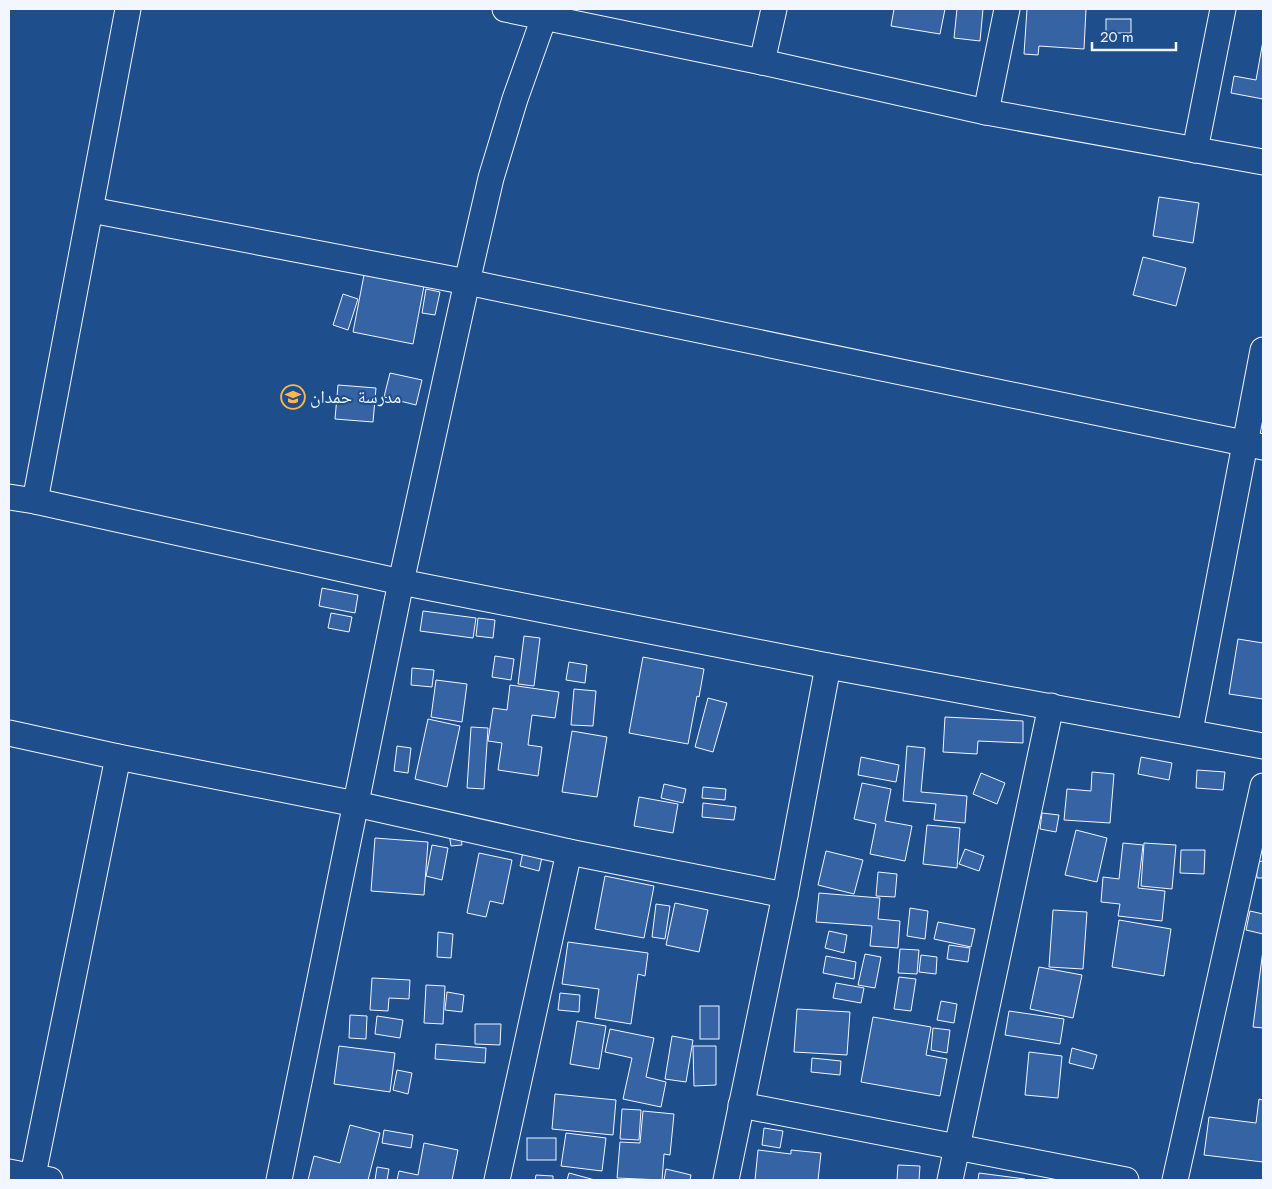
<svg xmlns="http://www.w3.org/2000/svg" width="1272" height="1189" viewBox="0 0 1272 1189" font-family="Jost,'Noto Naskh Arabic',sans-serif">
	<rect width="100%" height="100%" fill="#1f4e8c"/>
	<!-- building -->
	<g fill="#3563a3" stroke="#f2f6ff">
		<path d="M894,9H945L940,34L891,26Z"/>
		<path d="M957,9H983L980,41L954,38Z"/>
		<path d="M1027,9H1086L1084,49L1039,46L1038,55L1024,54Z"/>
		<rect x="1106" y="19" width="25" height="14"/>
		<path d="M1263,41V99L1231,93L1234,76L1256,80Z"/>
		<path d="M1159,197L1199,203L1193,243L1153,236Z"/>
		<path d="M1143,257L1186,268L1176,306L1133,295Z"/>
		<path d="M364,275L424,286L413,344L353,332Z"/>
		<path d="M426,289L440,292L435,315L422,313Z"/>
		<path d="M343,294L358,299L348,330L333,325Z"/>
		<path d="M390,373L422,380L416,405L384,397Z"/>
		<path d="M338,385L376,388L373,422L335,419Z"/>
		<path d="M322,588L358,595L355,613L319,606Z"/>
		<path d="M423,611L476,618L473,638L420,631Z"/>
		<path d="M331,613L352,617L349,632L328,628Z"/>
		<path d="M478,618L495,620L493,638L476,636Z"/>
		<path d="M524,636L540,638L534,686L518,684Z"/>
		<path d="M1238,639L1263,643V699L1229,694Z"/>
		<path d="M495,656L514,659L511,680L492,677Z"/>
		<path d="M643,657L704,669L699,697L697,696L688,744L629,733Z"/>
		<path d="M569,662L587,665L585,683L566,680Z"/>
		<path d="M412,668L434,670L432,687L411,685Z"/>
		<path d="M436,680L467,684L462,722L431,717Z"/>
		<path d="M510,685L559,692L555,718L532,715L528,745L542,747L538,776L498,770L502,743L488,741L493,708L507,710Z"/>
		<path d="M574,689L596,691L593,726L571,725Z"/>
		<path d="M708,698L727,703L713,752L695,747Z"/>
		<path d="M945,717L1023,721V743L978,741L977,754L943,752Z"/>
		<path d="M428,719L460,726L447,787L415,779Z"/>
		<path d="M471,727L488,728L484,789L467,788Z"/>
		<path d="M572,731L607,737L597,797L562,792Z"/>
		<path d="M397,746L411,748L408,773L394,771Z"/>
		<path d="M907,746L925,748L921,792L967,796L965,823L934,820L936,804L903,801Z"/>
		<path d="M861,757L899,765L896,782L858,775Z"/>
		<path d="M1141,757L1172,763L1169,780L1138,774Z"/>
		<path d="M1197,770L1225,772L1223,790L1196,788Z"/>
		<path d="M1092,772L1114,774L1110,823L1064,820L1067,789L1091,791Z"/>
		<path d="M981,773L1005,783L997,804L973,794Z"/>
		<path d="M862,783L891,789L885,821L912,826L905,861L870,854L876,824L854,819Z"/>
		<path d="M664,784L686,789L683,803L661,798Z"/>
		<path d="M703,787L726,789L725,800L702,798Z"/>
		<path d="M639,797L678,804L673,833L634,826Z"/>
		<path d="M703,803L736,807L734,820L702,817Z"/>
		<path d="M1042,813L1059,815L1056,832L1040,829Z"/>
		<path d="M460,825L462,845L451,846L448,826Z"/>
		<path d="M927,825L960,828L957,868L923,864Z"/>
		<path d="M1076,830L1107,838L1097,882L1065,875Z"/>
		<path d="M375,838L428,842L424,895L371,891Z"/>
		<path d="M1123,843L1143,845L1138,888L1165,891L1162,921L1118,916L1120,904L1101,902L1103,877L1119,879Z"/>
		<path d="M1144,843L1176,845L1172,889L1141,886Z"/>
		<path d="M432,845L448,848L442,880L426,876Z"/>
		<path d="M965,849L984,856L979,871L959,864Z"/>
		<path d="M1181,850H1205L1204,874L1180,873Z"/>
		<path d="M826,851L863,860L854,894L818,885Z"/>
		<path d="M523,852L542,857L539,871L520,866Z"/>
		<path d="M479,853L512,860L503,904L490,901L486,917L467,913Z"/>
		<path d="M1263,861V878H1257L1256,862Z"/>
		<path d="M878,872L897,874L895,897L876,896Z"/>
		<path d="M605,876L654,886L644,938L595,929Z"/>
		<path d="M819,893L880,898L878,919L900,921L898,948L870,946L872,926L816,922Z"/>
		<path d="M675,903L708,910L699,952L666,945Z"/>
		<path d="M656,904L670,906L665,939L652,937Z"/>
		<path d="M910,908L928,911L925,939L907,936Z"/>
		<path d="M1053,910L1087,912L1083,969L1049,967Z"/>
		<path d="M1250,911L1263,914V934L1246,930Z"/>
		<path d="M1119,920L1171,929L1164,976L1112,967Z"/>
		<path d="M938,922L975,929L971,947L934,939Z"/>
		<path d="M829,931L847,935L844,953L825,948Z"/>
		<path d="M438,932L453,934L451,958L437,957Z"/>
		<path d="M568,942L648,953L645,976L638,974L631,1024L595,1018L599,989L562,984Z"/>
		<path d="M949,945L970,948L968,962L947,959Z"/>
		<path d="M900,949L919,950L917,974L898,973Z"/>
		<path d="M1263,950V1028L1253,1027Z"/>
		<path d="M865,954L881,957L875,988L858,985Z"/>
		<path d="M921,955L937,957L936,974L919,972Z"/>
		<path d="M826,956L856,962L854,979L823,973Z"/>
		<path d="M1039,967L1082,975L1073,1018L1030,1009Z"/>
		<path d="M899,977L916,979L911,1011L894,1009Z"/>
		<path d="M372,978L410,980L409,999L389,998L388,1011L370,1010Z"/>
		<path d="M836,983L864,988L861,1003L833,998Z"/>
		<path d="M426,985L445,986L443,1024L424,1023Z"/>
		<path d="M447,992L464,995L462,1012L445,1010Z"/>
		<path d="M560,993L580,995L579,1012L558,1010Z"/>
		<path d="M941,1001L957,1004L954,1023L937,1020Z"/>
		<rect x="700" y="1006" width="19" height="33"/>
		<path d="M797,1009L850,1012L847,1055L794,1052Z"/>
		<path d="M1009,1011L1064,1019L1060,1044L1005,1035Z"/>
		<path d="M350,1015L367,1016L366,1039L349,1038Z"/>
		<path d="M377,1016L403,1020L400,1038L375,1034Z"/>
		<path d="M873,1017L931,1027L926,1055L947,1059L940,1096L861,1082Z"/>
		<path d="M577,1021L606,1026L599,1069L570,1064Z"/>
		<path d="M475,1024H501L500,1045L475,1044Z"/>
		<path d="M933,1028L950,1030L947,1053L931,1050Z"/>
		<path d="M610,1029L654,1038L646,1077L666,1082L661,1107L623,1099L632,1058L605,1052Z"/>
		<path d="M672,1036L693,1040L686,1082L665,1079Z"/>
		<path d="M436,1044L486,1048L485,1063L435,1059Z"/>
		<path d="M339,1046L395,1053L390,1092L334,1084Z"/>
		<path d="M693,1046H716V1085L694,1086Z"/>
		<path d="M1072,1048L1097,1055L1093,1069L1069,1063Z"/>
		<path d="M1029,1052L1062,1056L1058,1098L1025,1095Z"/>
		<path d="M812,1058L841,1061L840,1075L811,1072Z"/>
		<path d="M397,1070L412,1073L408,1094L393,1090Z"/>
		<path d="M555,1094L616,1100L613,1135L552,1129Z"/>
		<path d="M1259,1099L1263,1100V1162L1204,1155L1209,1117L1256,1123Z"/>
		<path d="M622,1109L641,1110L639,1140L620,1139Z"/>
		<path d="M643,1111L674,1114L670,1155L664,1154L662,1180L617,1178L620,1142L640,1143Z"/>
		<path d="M350,1125L380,1133L368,1180H308L314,1156L340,1163Z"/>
		<path d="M764,1128L783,1131L780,1148L762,1145Z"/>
		<path d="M384,1130L413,1135L411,1148L382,1143Z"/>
		<path d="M566,1133L606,1138L602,1171L561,1166Z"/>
		<rect x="527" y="1138" width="29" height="22"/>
		<path d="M424,1143L458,1150L452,1180H397L399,1171L418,1175Z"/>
		<path d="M758,1150L791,1154V1150L821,1153L818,1180H755Z"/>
		<path d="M898,1165L920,1166L919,1180H897Z"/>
		<path d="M377,1167L389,1169L387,1180H375Z"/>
		<path d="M666,1169L691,1175L690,1180H664Z"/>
		<path d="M569,1173L595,1180H567Z"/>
		<path d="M979,1173L1025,1179V1180H978Z"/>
		<path d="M536,1175L553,1176V1180H535Z"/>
	</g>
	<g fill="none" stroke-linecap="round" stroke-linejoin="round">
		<!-- street casing -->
		<g stroke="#f2f6ff" stroke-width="27">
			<g id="street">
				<path d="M505,9L762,62L986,112L1263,162"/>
				<path d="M762,62L774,9"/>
				<path d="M986,112L1007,9"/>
				<path d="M1195,150L1223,9"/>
				<path d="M91,210L467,282L1263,447"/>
				<path d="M9,497L35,501L401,582L828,666L1263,746"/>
				<path d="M35,501L128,9"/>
				<path d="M1190,731L1263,350"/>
				<path d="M9,733L118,757L356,804L569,852L785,895"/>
				<path d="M741,1105L1126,1180"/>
				<path d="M9,1172L50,1180"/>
				<path d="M32,1180L118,757"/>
				<path d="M279,1180L401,582L467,282L491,178L515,99L547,9"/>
				<path d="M497,1180L569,852"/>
				<path d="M726,1180L785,895L828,666"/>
				<path d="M950,1180L1051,706"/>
				<path d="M1175,1180L1263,786"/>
			</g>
		</g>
		<!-- street -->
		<use href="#street" stroke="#1f4e8c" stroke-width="25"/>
	</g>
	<!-- icons -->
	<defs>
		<g id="school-ring" transform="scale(1.25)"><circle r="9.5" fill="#1f4e8c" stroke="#ffb74d" stroke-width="1.5"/><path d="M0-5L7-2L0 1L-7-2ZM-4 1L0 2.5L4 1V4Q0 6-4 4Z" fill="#ffb74d"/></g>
	</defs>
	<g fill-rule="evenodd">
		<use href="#school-ring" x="293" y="397"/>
	</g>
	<g text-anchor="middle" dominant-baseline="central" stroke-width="4" stroke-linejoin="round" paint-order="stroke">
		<!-- poi labels -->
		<g font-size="18" fill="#f2f6ff" stroke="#1f4e8c" text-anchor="start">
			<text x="310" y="397">مدرسة حمدان</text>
		</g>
	</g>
	<!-- border -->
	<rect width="1272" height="1189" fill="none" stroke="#f2f6ff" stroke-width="20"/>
	<!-- scale -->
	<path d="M1092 42v8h84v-8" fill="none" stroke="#f2f6ff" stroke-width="2.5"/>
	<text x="1100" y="42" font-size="15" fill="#f2f6ff" stroke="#1f4e8c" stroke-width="4" paint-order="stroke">20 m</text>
</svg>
